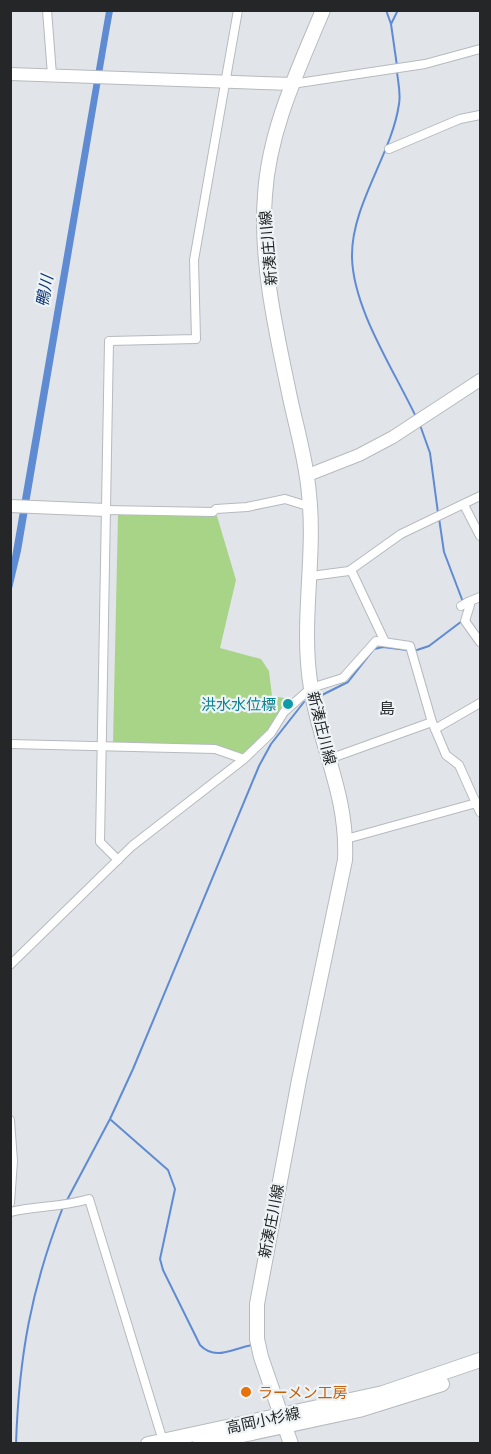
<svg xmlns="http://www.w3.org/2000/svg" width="491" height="1454" viewBox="0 0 491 1454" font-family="'PT Sans','Noto Sans JP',sans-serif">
	<rect width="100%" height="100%" fill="#e1e5e9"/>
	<!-- green -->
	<path fill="#a8d487" d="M118,514L217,516L236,580L220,648L261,659L269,671L272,696L297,700L252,756L214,746L113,743Z"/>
	<!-- water -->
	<path fill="#5f8bd3" d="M106,11H113L109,33L21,551L11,593V563Z"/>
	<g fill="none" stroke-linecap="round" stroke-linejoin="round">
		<!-- stream -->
		<g stroke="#5f8bd3" stroke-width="2">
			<path d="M386,10L391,24L397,66"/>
			<path d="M391,24L398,10"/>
			<path d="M397,72C398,82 401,93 399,104C392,154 351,205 352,257C353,309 394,370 416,417"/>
			<path d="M420,425L430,453L438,513"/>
			<path d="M439,518L444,552L463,602"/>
			<path d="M414,651L429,646L462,621"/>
			<path d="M322,695L348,682L374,649L383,647L407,650"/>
			<path d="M111,1120L168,1170L175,1189L160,1259L163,1270L200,1345C216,1362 235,1347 253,1345"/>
			<path d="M66,1202L110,1119L133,1069L259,766L271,744L304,702"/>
			<path d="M16,1444C19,1356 31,1289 63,1207"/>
		</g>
		<!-- street casing -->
		<g stroke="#b6babe" stroke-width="10">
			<g id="street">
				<path d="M47,10L52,75"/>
				<path d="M292,84L425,64L480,49"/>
				<path d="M389,149L460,119L480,115"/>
				<path d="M464,505L480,536"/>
				<path d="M106,510L213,512L216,509L247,507L285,499L311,507"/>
				<path d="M351,570L385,642"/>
				<path d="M311,576L349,571L401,534L480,496"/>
				<path d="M468,602L480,597"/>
				<path d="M461,606L468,602L470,605L465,621L480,642"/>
				<path d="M435,729L480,703"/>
				<path d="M10,744L215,749L244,759"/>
				<path d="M329,759L432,722"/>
				<path d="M346,839L480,802"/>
				<path d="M118,860L100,842L109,341L196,339L194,260L238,10"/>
				<path d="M10,965L132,846L244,759L271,733L284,712L311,688L343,678L376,641L410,646L432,722L446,755L459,765L480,812"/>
				<path d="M10,1120L13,1161L10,1203"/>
				<path d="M10,1212C37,1206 63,1207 89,1199L163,1441"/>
			</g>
		</g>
		<!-- secondary casing -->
		<g stroke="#b6babe" stroke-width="14">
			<g id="secondary">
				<path d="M10,74L292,84"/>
				<path d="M308,475L359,455L393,437L480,380"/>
				<path d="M10,506L106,510"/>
			</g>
		</g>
		<!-- primary casing -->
		<g stroke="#b6babe" stroke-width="16">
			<g id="primary">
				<path d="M148,1444L383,1393L480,1360"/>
				<path d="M200,1444L359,1410L442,1384"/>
				<path d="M291,1444L261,1357L257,1339V1304L299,1080L345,860C348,795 321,750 311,688C300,624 316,558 309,494C306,457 295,424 288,388C275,327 260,258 265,195C269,130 298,70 323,10"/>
			</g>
		</g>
		<!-- street -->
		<use href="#street" stroke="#fff" stroke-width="8"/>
		<!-- secondary -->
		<use href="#secondary" stroke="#fff" stroke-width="12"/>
		<!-- primary -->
		<use href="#primary" stroke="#fff" stroke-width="14"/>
	</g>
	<!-- markers -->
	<circle fill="#0f9aa8" stroke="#eef3f6" stroke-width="2" cx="288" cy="704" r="6"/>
	<circle fill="#e8710a" stroke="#eef3f6" stroke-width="2" cx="246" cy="1392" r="6"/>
	<g text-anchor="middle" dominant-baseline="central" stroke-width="4.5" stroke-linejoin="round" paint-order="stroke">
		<!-- street labels -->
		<g font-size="15" fill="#242627" stroke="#eef3f6">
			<text transform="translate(268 248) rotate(-95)">新湊庄川線</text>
			<text transform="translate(322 728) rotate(76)">新湊庄川線</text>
			<text transform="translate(271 1221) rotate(-79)">新湊庄川線</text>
			<text transform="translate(263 1420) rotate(-12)">高岡小杉線</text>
		</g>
		<!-- culture labels -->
		<g font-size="15" fill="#0d838f" stroke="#eef3f6" text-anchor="end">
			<text x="276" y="704">洪水水位標</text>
		</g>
		<!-- food labels -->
		<g font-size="15" fill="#c56008" stroke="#eef3f6" text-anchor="start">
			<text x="258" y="1392">ラーメン工房</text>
		</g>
		<!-- water labels -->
		<g font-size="16" font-style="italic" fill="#0d3676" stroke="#eef3f6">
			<text transform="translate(44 291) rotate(-80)">鴨川</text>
		</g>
		<!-- neighbourhood labels -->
		<g font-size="16" fill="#2d3032" stroke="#eef3f6">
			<text x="387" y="708">島</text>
		</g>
	</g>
	<!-- border -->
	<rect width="491" height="1454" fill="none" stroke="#242627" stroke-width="24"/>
</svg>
